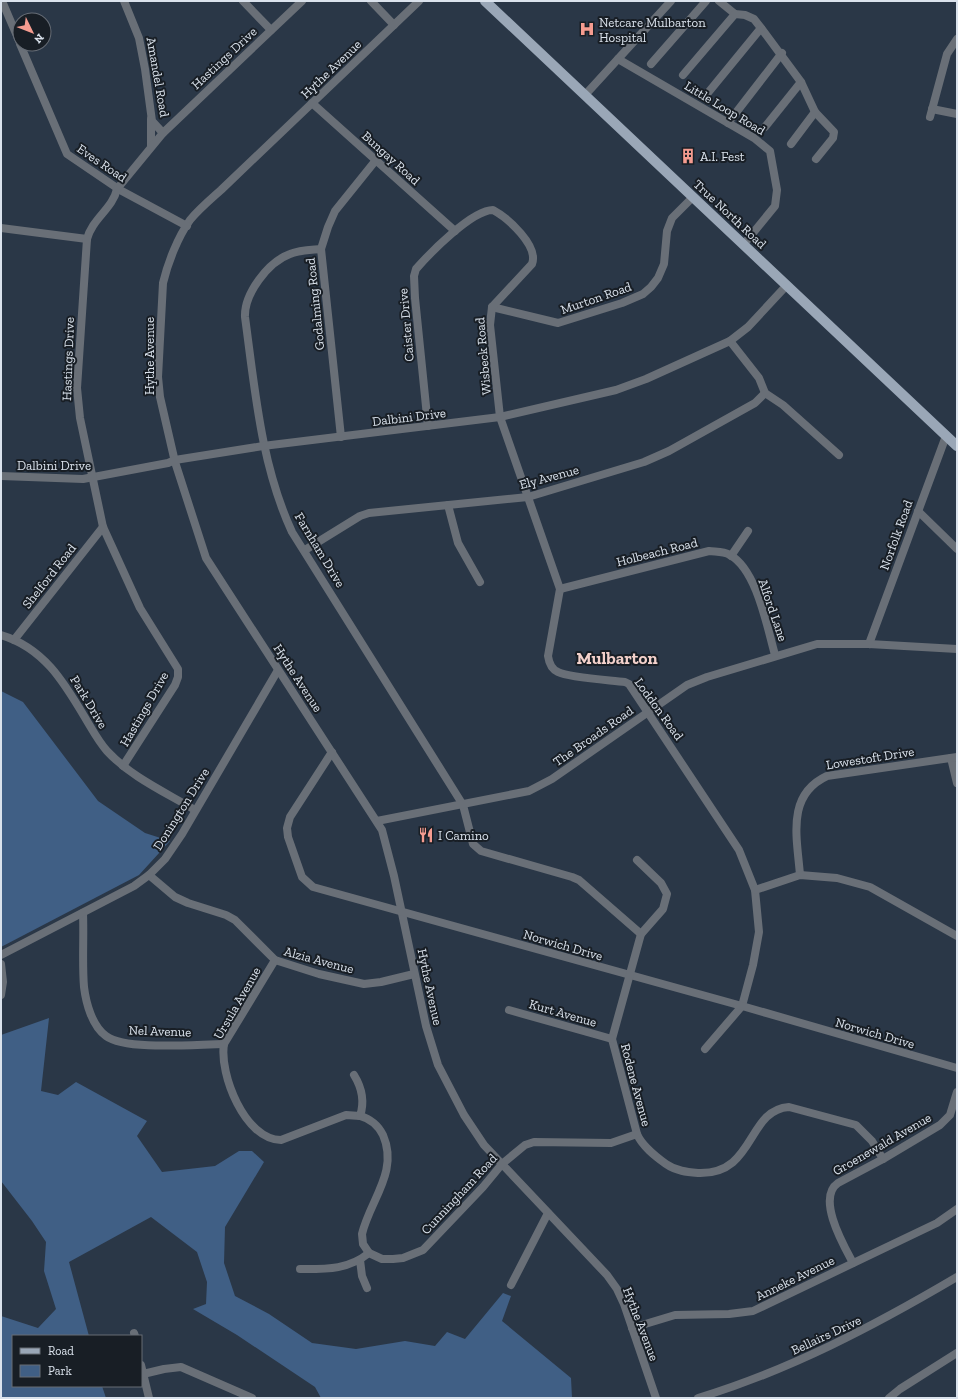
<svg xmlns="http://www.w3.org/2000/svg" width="958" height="1399" viewBox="0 0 958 1399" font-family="'Zilla Slab',serif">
	<rect width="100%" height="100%" fill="#2a3747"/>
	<!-- green -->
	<g fill="#405f85">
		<path d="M1,691L23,702L98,801L145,833L170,841L139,875L1,947Z"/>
		<path d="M49,1018L41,1091L58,1095L76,1082L147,1121L137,1136L162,1172L215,1166L239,1151H252L264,1162L225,1227L224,1263L235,1296L269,1314L312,1343L356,1349L405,1341L435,1346L447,1332L465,1339L503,1293L511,1296L502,1321L571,1378L572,1398H321L315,1387L237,1335L193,1309L206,1304L207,1282L197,1252L151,1217L69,1262L89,1336H13V1386H102L106,1398H1V1316L38,1328L56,1309L44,1271L46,1242L32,1221L1,1181V1035Z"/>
	</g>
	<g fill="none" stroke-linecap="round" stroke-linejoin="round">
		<!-- minor -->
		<g stroke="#696f77" stroke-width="8">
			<path d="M2,1L20,43"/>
			<path d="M124,1L139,38L145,69L152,121L163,133"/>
			<path d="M243,1L271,30"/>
			<path d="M371,1L394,25"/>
			<path d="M419,1L221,190C211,199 199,209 190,220C178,237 168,262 163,283L158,377L160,397L175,462L206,558L382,830L394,876L426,1026L438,1065L464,1115L484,1145L607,1275L617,1289L624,1304L656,1398"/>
			<path d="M719,1L735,14L745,15L754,19L761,28L801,82L815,112L834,132L833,138L816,159"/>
			<path d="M20,44L67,154L120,190L187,226"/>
			<path d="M618,59L754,138L770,151L777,190L775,206L744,244"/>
			<path d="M651,64L706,1"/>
			<path d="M683,75L735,14"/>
			<path d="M707,94L761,28"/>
			<path d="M585,95L671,1"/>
			<path d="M312,103L455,231"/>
			<path d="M932,109L957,114"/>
			<path d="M930,117L947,54L957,39"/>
			<path d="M728,123L782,53"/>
			<path d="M765,127L801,82"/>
			<path d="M791,144L815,112"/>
			<path d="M151,146V119"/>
			<path d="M1,228L87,239"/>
			<path d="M321,249C311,250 300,250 290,254C268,262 244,294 245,317C255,390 261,465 292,532L463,805L473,844L481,851L572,877L579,880L641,934"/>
			<path d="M492,307L558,323L622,303L643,294L651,287L658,278L664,264L667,231L672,218L693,197"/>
			<path d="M730,341L759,378L765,393L783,405L839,455"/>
			<path d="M428,426L415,298L414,276L416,269C430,253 472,210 493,210C508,218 539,246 532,264L492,307L490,325L500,417L560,589L548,656C549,663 551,669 558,672C570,678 609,680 625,682L629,684L739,850L755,890L759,932L753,965L742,1006L705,1049"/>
			<path d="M341,437L321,249L328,227L335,211L376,160"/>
			<path d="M1,476L83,479L168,463L175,460L263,446L500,417L616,390L646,379L730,341L748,327L787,285"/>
			<path d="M448,505L458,543L480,582"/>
			<path d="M918,511L957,549"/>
			<path d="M305,550L360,516L369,513L528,497L644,462L669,451L755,403L765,393"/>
			<path d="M731,556L748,531"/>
			<path d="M560,589L709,551C716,552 723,551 730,555C757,570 767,627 775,655"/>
			<path d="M1,635C45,648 65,684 87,721C93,731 99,742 107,751C131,777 165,792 195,810"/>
			<path d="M14,640L103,527"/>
			<path d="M869,644L946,436"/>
			<path d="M332,752L290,817L287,828L288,837L302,877L313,887L742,1006L957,1068"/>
			<path d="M951,758L957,783"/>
			<path d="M123,766L175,685L178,677V669L140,608L103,527L80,418L77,388L87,239C92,219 113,208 117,189L163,133L302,1"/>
			<path d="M377,821L529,791L552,779L687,685L707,677L817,644H869L957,649"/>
			<path d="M637,860L661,883L667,894L663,909L641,934L612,1039L637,1134C642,1146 655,1156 666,1164C676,1171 687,1172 698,1173C756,1175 746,1110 789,1107L856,1125L872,1141L883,1159"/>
			<path d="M149,875L175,897L188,903L226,915L235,920L275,960L319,974L364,984L381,982L414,974"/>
			<path d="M800,875C797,837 786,795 827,776L957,757"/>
			<path d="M755,890L800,875L837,878L870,887L957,936"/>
			<path d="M83,913C84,938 82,963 84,987C86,1003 92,1026 106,1036C126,1051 198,1044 224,1044"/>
			<path d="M1,955L134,886L149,875L165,859L182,834L278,670"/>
			<path d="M275,960L224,1044C219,1074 245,1140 281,1140L346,1115L360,1116"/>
			<path d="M1,964L3,982L1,995"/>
			<path d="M509,1010L612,1039"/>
			<path d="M354,1075C362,1088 365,1101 360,1116C371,1119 378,1125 383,1135C399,1172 370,1200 362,1234L363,1244L369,1253"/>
			<path d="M360,1260L362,1276L367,1288"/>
			<path d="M853,1263C844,1246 816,1198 838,1183L883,1159L940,1125L950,1115L957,1092"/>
			<path d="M300,1269C326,1269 348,1270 369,1253L382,1259H393L403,1258L423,1250L483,1187L502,1164L525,1145L534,1142L611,1143L637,1134"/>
			<path d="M511,1285L548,1213"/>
			<path d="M632,1328L675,1315L729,1314L753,1311L937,1223L957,1209"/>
			<path d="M134,1333L135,1336"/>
			<path d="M141,1365L149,1398"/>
			<path d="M143,1374L164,1369L181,1367L252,1398"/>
			<path d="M698,1398C790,1370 874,1326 957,1277"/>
			<path d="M889,1398L900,1389L957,1353"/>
		</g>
		<!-- major -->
		<path stroke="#9aa7b7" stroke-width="10" d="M485,1L957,446"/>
	</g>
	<!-- icons -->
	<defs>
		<g id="hospital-bare" transform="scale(1.2)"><path d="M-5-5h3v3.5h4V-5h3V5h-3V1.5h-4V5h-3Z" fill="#f59c90" stroke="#181e25" stroke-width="2.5" paint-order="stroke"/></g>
		<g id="building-bare" transform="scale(1.2)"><path d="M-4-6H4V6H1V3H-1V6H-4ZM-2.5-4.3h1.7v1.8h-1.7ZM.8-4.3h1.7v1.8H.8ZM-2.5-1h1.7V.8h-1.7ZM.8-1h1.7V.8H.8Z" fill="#f59c90" stroke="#181e25" stroke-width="2.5" paint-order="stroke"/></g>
		<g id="restaurant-bare" transform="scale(1.2)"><path d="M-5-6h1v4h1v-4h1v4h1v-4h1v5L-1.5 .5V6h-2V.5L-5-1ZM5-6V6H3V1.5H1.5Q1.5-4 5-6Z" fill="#f59c90" stroke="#181e25" stroke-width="2.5" paint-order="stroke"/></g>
	</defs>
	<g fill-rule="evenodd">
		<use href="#hospital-bare" x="587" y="29"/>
		<use href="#building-bare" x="688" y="156"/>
		<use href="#restaurant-bare" x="426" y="835"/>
	</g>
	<g text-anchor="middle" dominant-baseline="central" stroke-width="4" stroke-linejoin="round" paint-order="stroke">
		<!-- poi labels -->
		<g font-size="13" fill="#dae2ec" stroke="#181e25" text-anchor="start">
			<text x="599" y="22">Netcare Mulbarton<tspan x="599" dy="15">Hospital</tspan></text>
			<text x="700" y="156">A.I. Fest</text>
			<text x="438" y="835">I Camino</text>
		</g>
		<!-- street labels -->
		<g font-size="13" fill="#dae2ec" stroke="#181e25">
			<text transform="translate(224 58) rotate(-43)">Hastings Drive</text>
			<text transform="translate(331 69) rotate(-44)">Hythe Avenue</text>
			<text transform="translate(158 77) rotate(80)">Amandel Road</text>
			<text transform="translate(725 108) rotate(31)">Little Loop Road</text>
			<text transform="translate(391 158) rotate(42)">Bungay Road</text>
			<text transform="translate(102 163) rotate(34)">Eves Road</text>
			<text transform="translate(730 214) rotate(43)">True North Road</text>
			<text transform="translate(596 298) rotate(-19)">Murton Road</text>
			<text transform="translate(315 304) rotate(-96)">Godalming Road</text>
			<text transform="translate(406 325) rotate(-95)">Caister Drive</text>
			<text transform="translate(149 356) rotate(-90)">Hythe Avenue</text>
			<text transform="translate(483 356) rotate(-95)">Wisbeck Road</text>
			<text transform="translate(68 359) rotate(-88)">Hastings Drive</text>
			<text transform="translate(409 417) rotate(-7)">Dalbini Drive</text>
			<text x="54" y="465">Dalbini Drive</text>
			<text transform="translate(549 477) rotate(-15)">Ely Avenue</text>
			<text transform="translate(896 535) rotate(-70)">Norfolk Road</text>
			<text transform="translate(320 550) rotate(59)">Farnham Drive</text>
			<text transform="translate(657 552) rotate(-14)">Holbeach Road</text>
			<text transform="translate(49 576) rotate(-52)">Shelford Road</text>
			<text transform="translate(773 610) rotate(71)">Alford Lane</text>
			<text transform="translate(298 678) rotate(57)">Hythe Avenue</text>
			<text transform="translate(89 702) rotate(59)">Park Drive</text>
			<text transform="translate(144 709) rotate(-60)">Hastings Drive</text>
			<text transform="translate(659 709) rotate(54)">Loddon Road</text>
			<text transform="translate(593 736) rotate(-35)">The Broads Road</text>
			<text transform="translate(870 758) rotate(-9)">Lowestoft Drive</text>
			<text transform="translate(181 809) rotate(-58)">Donington Drive</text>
			<text transform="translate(563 945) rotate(16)">Norwich Drive</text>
			<text transform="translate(319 960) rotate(15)">Alzia Avenue</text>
			<text transform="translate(430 987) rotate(78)">Hythe Avenue</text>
			<text transform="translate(237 1003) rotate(-60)">Ursula Avenue</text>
			<text transform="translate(563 1013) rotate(16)">Kurt Avenue</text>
			<text transform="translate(160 1031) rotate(2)">Nel Avenue</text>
			<text transform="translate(875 1033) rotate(16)">Norwich Drive</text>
			<text transform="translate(636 1085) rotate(75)">Rodene Avenue</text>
			<text transform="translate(882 1144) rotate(-30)">Groenewald Avenue</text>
			<text transform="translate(459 1194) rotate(-47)">Cunningham Road</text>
			<text transform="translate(795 1278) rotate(-26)">Anneke Avenue</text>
			<text transform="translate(641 1324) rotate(69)">Hythe Avenue</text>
			<text transform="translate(826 1335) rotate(-25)">Bellairs Drive</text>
		</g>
		<!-- district labels -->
		<g font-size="17" font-weight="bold" fill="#f3d1cb" stroke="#181e25">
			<text x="617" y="658">Mulbarton</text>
		</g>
	</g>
	<!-- border -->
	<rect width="958" height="1399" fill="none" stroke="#dae2ec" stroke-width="4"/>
	<!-- legend -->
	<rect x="12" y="1335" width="130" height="52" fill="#181e25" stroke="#666c75"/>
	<rect x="20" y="1348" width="20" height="6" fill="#9aa7b7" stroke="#666c75"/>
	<text x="48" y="1355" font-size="12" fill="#dae2ec">Road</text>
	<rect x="20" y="1365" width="20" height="12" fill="#405f85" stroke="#666c75"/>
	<text x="48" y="1375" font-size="12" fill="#dae2ec">Park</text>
	<!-- north arrow -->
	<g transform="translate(32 32) rotate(133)"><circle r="19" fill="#181e25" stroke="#666c75"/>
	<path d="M0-3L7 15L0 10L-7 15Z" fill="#f59c90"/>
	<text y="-6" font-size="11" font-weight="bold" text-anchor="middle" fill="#dae2ec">N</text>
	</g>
</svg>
